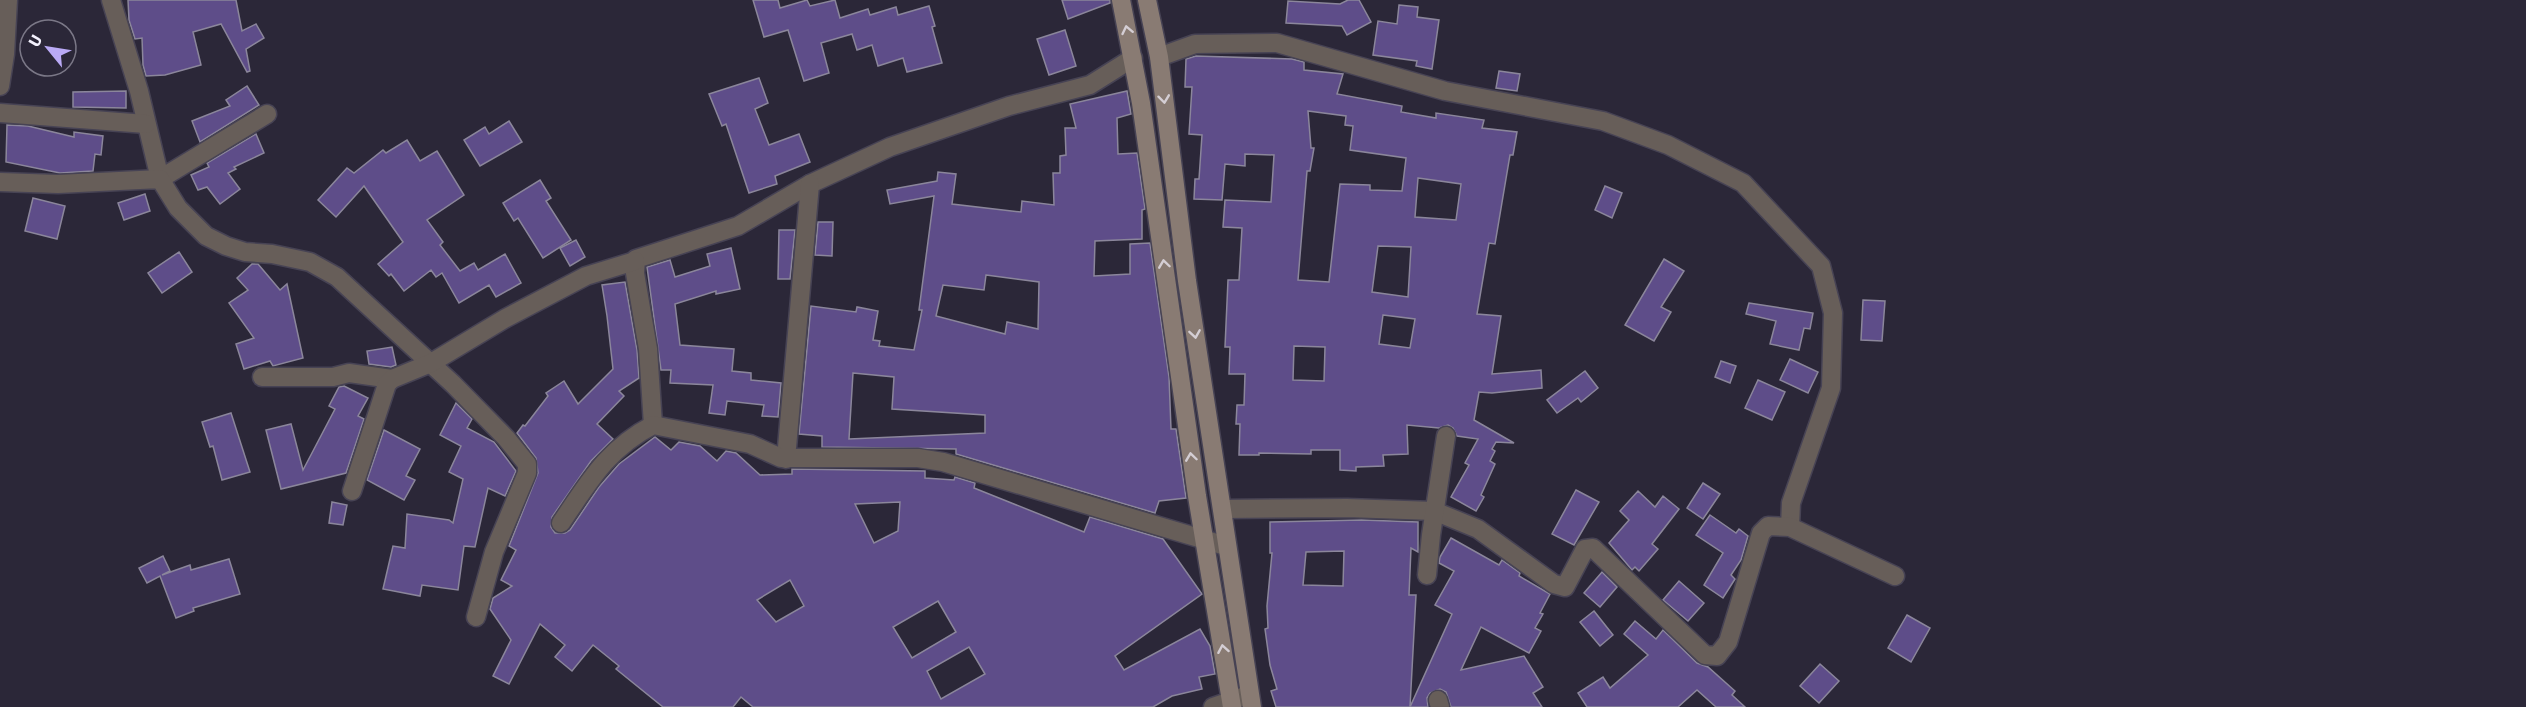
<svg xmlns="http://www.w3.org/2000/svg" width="2526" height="707" viewBox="0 0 2526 707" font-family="'Fira Sans',sans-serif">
	<rect width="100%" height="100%" fill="#2b2738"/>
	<!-- building -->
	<g fill="#5e4d89" stroke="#8b869b" stroke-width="1.5" fill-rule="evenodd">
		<path d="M128,0H236L242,31L256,24L264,38L246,49L250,71L247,72L221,24L193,32L201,65L165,75L146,76L143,65L142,38L135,39L129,20Z"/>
		<path d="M753,0H778L780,8L807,0L810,6L835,0L840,18L868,9L870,15L896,7L898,15L929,6L935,26L932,27L942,63L907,72L903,58L878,66L872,45L857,50L852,34L821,43L829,73L804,81L788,30L764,37Z"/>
		<path d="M1062,0H1110V3L1068,19Z"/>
		<path d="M1348,0H1359L1371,22L1347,35L1342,26L1286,23L1288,1L1340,4Z"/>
		<path d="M1399,5L1418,7L1417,17L1439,20L1432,69L1416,66L1417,61L1373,55L1378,21L1397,24Z"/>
		<path d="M1065,30L1076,66L1049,75L1037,39Z"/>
		<path d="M1196,56L1292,59L1304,62V70L1343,74L1337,94L1402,106L1401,112L1436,118V113L1484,120L1482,128L1517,132L1513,155H1510L1495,244L1489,243L1477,314L1501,316L1492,374L1541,370L1542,388L1492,393L1479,392L1474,420L1514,443L1496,442L1492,449L1495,451L1490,461L1495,464L1481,495L1484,497L1476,511L1451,497L1469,465L1465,463L1478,439L1457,436L1453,428L1448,425L1439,428L1407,425L1408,454L1383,455L1384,466L1356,467V471L1340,470V450H1311V454L1259,453V455H1239L1240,424H1236L1237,405H1244L1245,374H1229L1230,347H1225L1228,280H1239L1242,228L1223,227L1225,200L1271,202L1274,155L1245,154V166L1225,164L1222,200L1194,199L1195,179H1199L1202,135L1189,134L1192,87H1185L1186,59ZM1308,111L1346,116L1345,125L1353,126L1350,150L1406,158L1402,191L1370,190V185L1340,184L1329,282L1298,280L1307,171H1310L1314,148H1311ZM1418,178L1461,184L1456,220L1415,217ZM1378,246L1411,247L1408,297L1372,292ZM1383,315L1415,319L1410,348L1379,344ZM1294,346L1325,347L1324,381L1293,380Z"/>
		<path d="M1499,71L1520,74L1517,91L1496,88Z"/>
		<path d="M759,78L768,103L755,109L769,145L799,134L810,162L775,176L777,184L749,193L726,124L722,126L709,94Z"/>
		<path d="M247,86L259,105L200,142L192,121L230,106L226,100Z"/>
		<path d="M126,91V108L73,107V92Z"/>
		<path d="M1127,91L1131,114L1117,118L1118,154L1137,153L1145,209L1142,210V239L1095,241L1094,276L1130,274V244L1150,243L1169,377L1171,429H1176L1186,498L1159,501L1155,513L956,454V449L822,447V436L799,434L811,306L856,312L857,307L878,311L873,340L880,341L879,346L914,350L922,310H919L934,196L890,204L887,190L937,181L938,172L956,174L952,204L1021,212L1022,201L1054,205L1053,173H1060V156L1066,155L1065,128H1076L1070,104ZM986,275L1039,282L1038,329L1007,322L1005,334L936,316L943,285L984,290ZM853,373L894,377L892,409L985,415V433L849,439Z"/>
		<path d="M509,121L522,142L480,166L464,140L485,127L489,134Z"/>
		<path d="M7,125L28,126L74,137V132L103,136L101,155L95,154L93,171L60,173L6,162Z"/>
		<path d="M256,134L264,153L234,167L236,169L228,173L240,189L220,204L207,187L198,190L191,175L209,167L207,163Z"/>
		<path d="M407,140L420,161L437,151L464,195L427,220L443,242L440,245L460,271L474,263L478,270L505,254L521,283L496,297L489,285L459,303L442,273L436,277L431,270L404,291L391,274L389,276L378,264L403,242L364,186L336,217L318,200L347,168L354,173L383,150L386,153Z"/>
		<path d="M540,180L551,198L546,201L571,240L543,258L518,218L514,221L503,203Z"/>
		<path d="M1605,186L1622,193L1612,218L1595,210Z"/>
		<path d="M145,194L150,211L124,220L118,203Z"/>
		<path d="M33,198L65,206L57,239L25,231Z"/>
		<path d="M818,222H833L832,256L815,255Z"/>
		<path d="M779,230H795L790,279H778Z"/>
		<path d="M576,240L585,257L570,266L560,248Z"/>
		<path d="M731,248L740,289L716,294V291L675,304L680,345L734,349L732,371L751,373V380L781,383L778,417L762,416L764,405L727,401L725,415L709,413L713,385L670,383L671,370H661L647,267L670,260L675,277L710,266L707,254Z"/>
		<path d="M179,252L192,272L162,293L148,273Z"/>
		<path d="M1664,259L1684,271L1661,307L1671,312L1654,341L1625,325Z"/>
		<path d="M252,264H258L280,290L287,284L303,358L273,366L270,361L244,369L236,344L254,338L229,303L248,290L237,278Z"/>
		<path d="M625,282L637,350L639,378L619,391L624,396L597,424L613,439L591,461L552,517L551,527L555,533H565L570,530L599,487L619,464L655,437L671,450L679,442L700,446L717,461L726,451L736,453L760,475L792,474V469L925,471V478L954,480L955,477L975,483L974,488L1084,532L1090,517L1163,539L1202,594L1115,656L1124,670L1200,629L1210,646L1215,674L1199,677L1202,689L1172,696L1153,707H753L741,697L733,707H663L616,669L619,666L593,645L572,671L555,657L565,645L540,624L509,684L493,676L511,640L490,609L493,598L512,586L501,580L516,550L509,546L538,473L536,458L517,433L523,425L525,426L548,396L546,393L564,381L578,404L613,369L607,316L602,285ZM900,502L898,531L874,543L855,504ZM790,580L804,606L776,622L757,600ZM938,601L956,632L912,658L893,627ZM969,647L985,674L941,699L927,671Z"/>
		<path d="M1863,300L1885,301L1882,341L1861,340Z"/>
		<path d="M1749,303L1813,313L1810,329L1804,328L1799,350L1770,344L1776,321L1746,314Z"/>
		<path d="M392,347L396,365L391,367L369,364L367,351Z"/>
		<path d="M1790,359L1818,372L1808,393L1780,380Z"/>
		<path d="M1721,361L1736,366L1730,383L1715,377Z"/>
		<path d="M1585,371L1598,388L1581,402L1578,398L1557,413L1547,400Z"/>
		<path d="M1758,380L1785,392L1772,420L1745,408Z"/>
		<path d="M344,386L368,398L358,416L364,419L346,473L281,489L266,430L291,424L303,470L335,409L329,406L339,387Z"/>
		<path d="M456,403L472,419L467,428L494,442L516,471L505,496L488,488L475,547L464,546L458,590L422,585L420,596L383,589L393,546L405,548L407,514L449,520L453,523L463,479L449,472L461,446L440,435Z"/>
		<path d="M231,413L250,472L222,480L213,446L210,447L202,422Z"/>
		<path d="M384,430L420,449L406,476L415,480L404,500L367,480Z"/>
		<path d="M1703,483L1720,494L1703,519L1687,508Z"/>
		<path d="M1576,490L1599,502L1574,545L1552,534Z"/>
		<path d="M1638,491L1655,507L1663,496L1679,509L1652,544L1658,549L1639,571L1635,567L1632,570L1609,543L1629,520L1620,511Z"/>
		<path d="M332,502L347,505L343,525L329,523Z"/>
		<path d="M1710,515L1736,533L1739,529L1748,536L1741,560L1731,575L1735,579L1723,598L1704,585L1723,553L1696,535Z"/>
		<path d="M1362,520L1418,522V552L1411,548L1409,595H1416L1410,707H1276L1271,691L1277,689L1270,665L1265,629L1268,628L1267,606L1272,553H1270V522ZM1344,551L1343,586L1303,585L1306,552Z"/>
		<path d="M1451,538L1499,565L1502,560L1520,573L1519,576L1550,594L1540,613L1543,614L1535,628L1541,631L1529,653L1481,627L1461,670L1524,656L1543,687L1533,693L1542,707H1451L1446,692L1440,689L1430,693L1427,698L1428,707H1410L1452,614L1435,605L1454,571L1439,563L1440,557Z"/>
		<path d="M163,556L170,571L162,575L190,565L191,570L229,559L240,594L193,608L194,611L176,618L160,576L147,583L139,568Z"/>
		<path d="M1602,572L1617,587L1600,607L1584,593Z"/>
		<path d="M1679,581L1704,603L1688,621L1663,600Z"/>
		<path d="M1594,611L1613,635L1600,646L1580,622Z"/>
		<path d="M1907,615L1930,628L1911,662L1888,648Z"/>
		<path d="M1635,621L1656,639L1663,630L1697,663L1708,667L1735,691L1732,695L1745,707H1716L1697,690L1678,707H1587L1578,693L1603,677L1610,688L1648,655L1624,634Z"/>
		<path d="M1820,664L1839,681L1819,703L1800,686Z"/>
	</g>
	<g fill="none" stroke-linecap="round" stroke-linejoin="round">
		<!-- street casing -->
		<g stroke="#474354" stroke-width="21">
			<g id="street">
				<path d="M111,0L139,91L160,179L267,114"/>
				<path d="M1159,57L1195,44L1277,43L1445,91L1603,121L1668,145L1743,183L1821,266L1833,313L1831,388L1791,503L1790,527"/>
				<path d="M0,86L5,54L8,0"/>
				<path d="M0,113L146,124"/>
				<path d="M0,182L58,184L160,179L178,208L206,236L226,246L245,252L272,254L310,262L337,277L453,384L506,438L527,464V473L494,552L476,617"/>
				<path d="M262,377H333L349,373L392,379"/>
				<path d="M653,425L648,349L635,273L636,259L738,226L810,184L890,147L1009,106L1090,85L1133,58"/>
				<path d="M786,459L810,184"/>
				<path d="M352,491L387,384L392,379L431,363L506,318L586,276L635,261"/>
				<path d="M1223,509L1347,508L1434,511L1478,529L1554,584L1565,587L1585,549L1593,548L1705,655L1717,656L1728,642L1761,533L1768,526L1790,527L1895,576"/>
				<path d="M561,523C589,482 607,449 653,425L750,444L781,458H918L943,462L1226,546"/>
				<path d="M1427,575L1431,535L1446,436"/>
				<path d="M1438,700L1440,707"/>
				<path d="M1213,707L1245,696"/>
			</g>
		</g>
		<!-- secondary casing -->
		<g stroke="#474354" stroke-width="21">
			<g id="secondary">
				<path d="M1121,0L1141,103L1197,496L1232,707"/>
				<path d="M1147,0L1159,57L1187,281L1252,707"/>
			</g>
		</g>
		<!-- street -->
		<use href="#street" stroke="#675e59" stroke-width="18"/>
		<!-- secondary -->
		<use href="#secondary" stroke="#897b73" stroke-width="18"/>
	</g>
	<!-- one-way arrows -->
	<defs><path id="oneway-chevron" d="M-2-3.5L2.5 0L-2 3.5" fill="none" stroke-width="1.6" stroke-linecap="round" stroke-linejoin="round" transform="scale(1.5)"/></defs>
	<g stroke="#d4ced4">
		<use href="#oneway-chevron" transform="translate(1127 30) rotate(-102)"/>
		<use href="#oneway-chevron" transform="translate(1164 99) rotate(83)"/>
		<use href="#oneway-chevron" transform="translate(1164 264) rotate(-98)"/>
		<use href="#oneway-chevron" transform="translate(1195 334) rotate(81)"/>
		<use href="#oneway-chevron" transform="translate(1191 457) rotate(-98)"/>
		<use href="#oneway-chevron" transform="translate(1223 649) rotate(-100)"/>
	</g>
	<!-- north arrow -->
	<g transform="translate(48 48) rotate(300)"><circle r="28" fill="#2b2738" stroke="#7b7887" stroke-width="1.5"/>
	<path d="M0-4.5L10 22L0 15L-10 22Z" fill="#baaaf6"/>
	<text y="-9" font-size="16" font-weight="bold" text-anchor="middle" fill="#f4f2fe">U</text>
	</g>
</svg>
